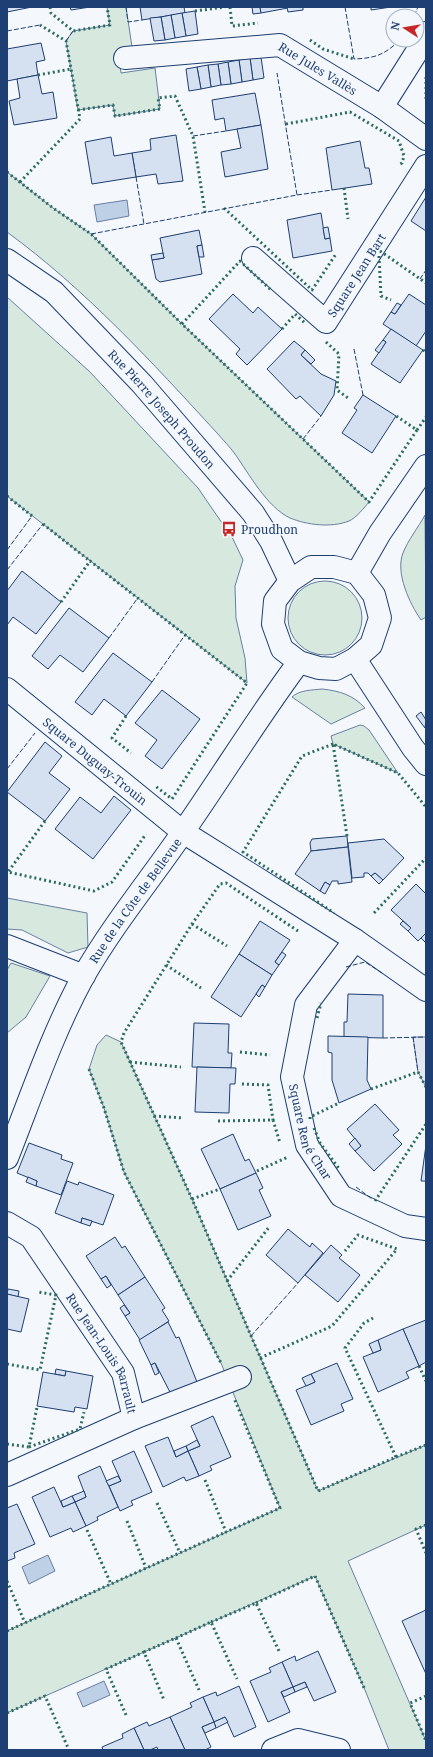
<svg xmlns="http://www.w3.org/2000/svg" width="433" height="1757" viewBox="0 0 433 1757" font-family="'Noto Serif',serif">
	<rect width="100%" height="100%" fill="#f4f7fb"/>
	<!-- green -->
	<g fill="#d7e8df" stroke="#687fa3">
		<path d="M107,7H126L132,47L118,49L121,73L155,68L160,109L115,116L113,105L78,110L66,41L73,31L110,25Z"/>
		<path d="M7,172L53,208L91,234L182,324L369,502C364,508 356,518 349,521C331,528 307,525 290,518C267,507 249,474 235,454C230,447 223,440 217,433C152,362 85,289 7,232Z"/>
		<path d="M7,297L90,372L198,488L233,539L243,560L235,586L236,618L245,658L247,683L7,496Z"/>
		<path d="M425,515L426,617L421,620C410,604 395,573 403,553C408,540 418,528 425,515Z"/>
		<circle cx="325" cy="618" r="37"/>
		<path d="M322,689C340,691 353,695 365,708L331,724L292,697C299,690 313,690 322,689Z"/>
		<path d="M360,725L364,726L369,730L398,773L333,744L331,736Z"/>
		<path d="M7,898L87,913L88,947L68,953L22,930L7,929Z"/>
		<path d="M11,963L50,976L26,1017L7,1033V970Z"/>
		<path d="M106,1035L121,1042L192,1199L318,1491L426,1445V1525L348,1561L426,1741V1750H389L365,1690L315,1576L7,1713V1631L280,1508L221,1363L124,1172L104,1108L89,1069L97,1045Z"/>
	</g>
	<!-- parking -->
	<path fill="#e3e8f0" stroke="#687fa3" d="M413,1037H426V1087L418,1072Z"/>
	<!-- water -->
	<g fill="#bed0e5" stroke="#687fa3">
		<path d="M127,200L129,216L97,222L94,205Z"/>
		<path d="M48,1555L55,1571L29,1584L22,1567Z"/>
		<path d="M104,1681L110,1695L83,1707L77,1693Z"/>
	</g>
	<!-- building -->
	<g fill="#d5e0f0" stroke="#1d3f73">
		<path d="M7,7H32L7,12Z"/>
		<path d="M70,7H90L71,10Z"/>
		<path d="M140,7H184L185,13L142,20Z"/>
		<path d="M252,7H260L261,13L253,14Z"/>
		<path d="M260,7H287L288,8L261,13Z"/>
		<path d="M287,7H303V10L288,12Z"/>
		<path d="M371,7H391L371,10Z"/>
		<path d="M195,11L198,34L186,36L182,13Z"/>
		<path d="M182,13L186,36L175,38L171,15Z"/>
		<path d="M171,15L175,38L165,40L161,17Z"/>
		<path d="M161,17L165,40L154,41L150,18Z"/>
		<path d="M41,43L45,60L36,62L38,75L7,81V49Z"/>
		<path d="M261,57L264,78L253,80L250,58Z"/>
		<path d="M250,58L253,80L242,82L239,60Z"/>
		<path d="M239,60L242,82L231,84L228,62Z"/>
		<path d="M228,62L231,84L221,85L218,64Z"/>
		<path d="M218,64L221,85L211,87L208,65Z"/>
		<path d="M208,65L211,87L201,89L197,67Z"/>
		<path d="M197,67L201,89L189,91L186,69Z"/>
		<path d="M38,75L42,94L53,92L57,118L14,125L9,101L20,98L17,79Z"/>
		<path d="M255,93L261,125L226,131L224,118L215,120L212,100Z"/>
		<path d="M261,125L268,169L225,177L221,152L241,148L237,129Z"/>
		<path d="M176,135L183,181L158,184L156,174L136,177L132,153L151,150L150,139Z"/>
		<path d="M111,137L114,156L132,153L136,177L92,184L85,142Z"/>
		<path d="M360,141L365,168H369L372,184L332,190L326,148Z"/>
		<path d="M426,197V231L411,221Z"/>
		<path d="M321,213L325,239L330,238L332,251L293,258L287,220Z"/>
		<path d="M328,227L330,238L325,239L323,228Z"/>
		<path d="M199,230L202,245L197,246L202,274L160,282L156,279L152,260L164,258L160,238Z"/>
		<path d="M202,245L204,257H199L197,246Z"/>
		<path d="M163,253L164,258L152,260L151,255Z"/>
		<path d="M233,294L253,313L258,307L282,329L247,365L236,354L240,349L209,319Z"/>
		<path d="M409,294L426,305V331L416,346L383,324L391,312L395,314Z"/>
		<path d="M397,303L401,305L395,314L391,312Z"/>
		<path d="M391,329L423,350L400,383L371,364L386,342L383,340Z"/>
		<path d="M383,340L386,342L379,353L375,350Z"/>
		<path d="M294,341L305,350L301,355L321,374L336,381L334,395L321,416L300,396L296,399L267,369Z"/>
		<path d="M305,350L315,360L311,364L301,355Z"/>
		<path d="M363,395L396,416L372,453L342,433L357,410L354,408Z"/>
		<path d="M22,571L61,602L36,634L13,617L7,625V591Z"/>
		<path d="M69,608L109,638L83,672L60,655L48,669L32,656Z"/>
		<path d="M113,653L152,682L126,716L104,699L92,715L75,702Z"/>
		<path d="M162,690L200,719L162,769L145,756L157,740L135,723Z"/>
		<path d="M421,712L426,720L425,728L416,716Z"/>
		<path d="M45,742L62,756L49,773L70,789L45,821L7,792Z"/>
		<path d="M114,796L131,810L93,859L55,829L80,797L101,813Z"/>
		<path d="M347,836L348,847L311,851L310,843L312,839Z"/>
		<path d="M384,839L404,858L383,880L375,873L371,876L368,873H364V877L352,878L348,843Z"/>
		<path d="M348,847L352,882L338,884V881H332L330,885L325,882L320,891L295,874L311,851Z"/>
		<path d="M375,873L383,880L379,884L371,876Z"/>
		<path d="M325,882L330,885L325,894L320,891Z"/>
		<path d="M416,884L426,894V933L418,941L408,931L411,928L391,910Z"/>
		<path d="M260,921L290,940L275,962L279,965L272,975L239,954Z"/>
		<path d="M403,921L411,928L408,931L400,924Z"/>
		<path d="M426,933V943L421,938Z"/>
		<path d="M282,952L286,955L279,965L275,962Z"/>
		<path d="M239,954L272,975L265,987L262,985L241,1017L211,997Z"/>
		<path d="M262,985L265,987L259,997L256,994Z"/>
		<path d="M348,994L383,995V1038L344,1037V1022H347Z"/>
		<path d="M194,1023L229,1024L228,1053H232L231,1068L192,1067Z"/>
		<path d="M328,1036L368,1037L367,1080L371,1089L339,1103L332,1080V1053L328,1052Z"/>
		<path d="M197,1067L236,1068L235,1084H230L229,1113L195,1112Z"/>
		<path d="M375,1104L399,1130L393,1135L402,1144L374,1171L355,1151L361,1146L347,1129Z"/>
		<path d="M233,1134L245,1161L249,1159L256,1173L220,1189L201,1149Z"/>
		<path d="M355,1138L361,1146L355,1151L349,1144Z"/>
		<path d="M29,1143L62,1155L61,1159L73,1163L61,1195L36,1186L37,1181L17,1173Z"/>
		<path d="M426,1145V1181H421Z"/>
		<path d="M256,1173L263,1188L259,1190L271,1216L238,1230L220,1189Z"/>
		<path d="M28,1177L37,1181L36,1186L26,1182Z"/>
		<path d="M67,1181L78,1185L79,1182L114,1195L103,1225L82,1218L81,1223L55,1213Z"/>
		<path d="M82,1218L92,1221L90,1226L81,1223Z"/>
		<path d="M288,1229L310,1247L312,1243L323,1253L298,1283L266,1255Z"/>
		<path d="M115,1237L122,1248L125,1246L145,1277L118,1295L106,1276L101,1279L86,1256Z"/>
		<path d="M331,1245L342,1255L339,1258L360,1275L338,1302L305,1275Z"/>
		<path d="M106,1276L111,1285L107,1288L101,1279Z"/>
		<path d="M145,1277L165,1308L162,1310L169,1321L140,1340L125,1316L130,1313L118,1295Z"/>
		<path d="M8,1289L19,1291L18,1297L7,1294Z"/>
		<path d="M7,1294L29,1299L21,1332L7,1329Z"/>
		<path d="M124,1305L130,1313L125,1316L120,1308Z"/>
		<path d="M426,1320V1362L419,1366L403,1329Z"/>
		<path d="M168,1322L176,1338L179,1337L199,1387L173,1398L155,1363L151,1365L139,1340Z"/>
		<path d="M403,1329L419,1366L406,1372L409,1378L378,1392L363,1357L381,1350L378,1340Z"/>
		<path d="M378,1340L381,1350L373,1353L369,1344Z"/>
		<path d="M155,1363L159,1373L155,1375L151,1365Z"/>
		<path d="M337,1363L353,1399L341,1404L344,1411L311,1425L296,1390L315,1382L311,1374Z"/>
		<path d="M56,1369L66,1371L65,1376L55,1374Z"/>
		<path d="M66,1371L93,1376L87,1409L75,1407L74,1412L37,1406L43,1372L65,1376Z"/>
		<path d="M311,1374L315,1382L306,1386L302,1378Z"/>
		<path d="M213,1416L231,1457L210,1466L212,1470L199,1476L188,1451L200,1446L191,1426Z"/>
		<path d="M168,1437L176,1457L188,1451L199,1476L186,1481L184,1477L163,1487L145,1446Z"/>
		<path d="M197,1440L200,1446L188,1451L186,1446Z"/>
		<path d="M186,1446L188,1451L176,1457L174,1451Z"/>
		<path d="M134,1451L152,1492L131,1501L133,1505L120,1511L109,1486L121,1481L112,1461Z"/>
		<path d="M100,1466L118,1507L97,1517L98,1520L86,1526L75,1502L86,1497L78,1476Z"/>
		<path d="M118,1476L121,1481L109,1486L106,1481Z"/>
		<path d="M54,1487L63,1507L75,1502L86,1526L73,1532L71,1528L50,1537L32,1497Z"/>
		<path d="M84,1491L86,1497L75,1502L72,1496Z"/>
		<path d="M72,1496L75,1502L63,1507L61,1501Z"/>
		<path d="M17,1504L35,1544L14,1553L15,1558L7,1561V1508Z"/>
		<path d="M426,1610V1674L402,1621Z"/>
		<path d="M318,1651L336,1692L314,1701L305,1682L293,1687L282,1662L295,1656L296,1661Z"/>
		<path d="M282,1662L293,1687L281,1692L290,1712L268,1722L250,1681L271,1672L269,1668Z"/>
		<path d="M305,1682L307,1687L295,1692L293,1687Z"/>
		<path d="M239,1686L256,1727L234,1737L225,1717L214,1722L203,1697L216,1692L217,1696Z"/>
		<path d="M293,1687L295,1692L284,1697L281,1692Z"/>
		<path d="M203,1697L214,1722L202,1727L211,1747L205,1750H185L170,1717L192,1707L190,1703Z"/>
		<path d="M170,1717L185,1750H158L157,1747L150,1750H144L134,1728L147,1722L149,1726Z"/>
		<path d="M225,1717L228,1722L216,1728L214,1722Z"/>
		<path d="M214,1722L216,1728L205,1733L202,1727Z"/>
		<path d="M134,1728L144,1750H103L102,1747L123,1738L122,1734Z"/>
	</g>
	<g fill="none" stroke-linecap="round" stroke-linejoin="round">
		<!-- minor casing -->
		<g stroke="#1d3f73" stroke-width="24">
			<g id="minor">
				<path id="s1" d="M125,58L280,45L382,107L426,139"/>
				<path d="M382,107L418,50L426,33"/>
				<path id="s2" d="M253,258L326,322L426,166"/>
				<path id="s3" d="M7,260L54,292L142,384L253,513L271,541L290,581"/>
				<path d="M311,567H334L357,573L374,595L380,618L371,645L355,659L336,669L319,668L299,662L282,649L273,624L275,601L290,581Z"/>
				<path d="M357,573L380,533L426,466"/>
				<path d="M355,659L413,748L426,764"/>
				<path id="s4" d="M7,689L183,832L355,940"/>
				<path d="M7,946L84,976"/>
				<path id="s5" d="M426,990L355,940L306,1005L292,1077L307,1145L341,1196L405,1226L426,1229"/>
				<path id="s6" d="M7,1158C31,1097 52,1034 83,977C112,926 150,880 183,832C222,776 258,717 299,662"/>
				<path id="s7" d="M7,1223L31,1237L123,1373L134,1418L7,1475"/>
				<path d="M134,1418L240,1377"/>
				<path d="M273,1750L298,1740L339,1750"/>
			</g>
		</g>
		<!-- minor -->
		<use href="#minor" stroke="#f4f7fb" stroke-width="22"/>
		<!-- hedge -->
		<g stroke="#2c6c60" stroke-width="3" stroke-dasharray="2 3" stroke-linecap="butt">
			<path d="M50,7L51,13L73,31L110,25L107,7"/>
			<path d="M230,7L232,26L258,23"/>
			<path d="M195,11L225,7"/>
			<path d="M310,40L323,49L354,59"/>
			<path d="M38,75L71,69"/>
			<path d="M426,77V100"/>
			<path d="M78,110L113,105L115,116L160,109L158,98L175,96L193,136L205,212"/>
			<path d="M286,124L350,112L399,141L404,156L402,163L398,165"/>
			<path d="M7,172L53,208L91,234L182,324L369,502L417,430L396,416"/>
			<path d="M20,182L80,119L66,41L40,25"/>
			<path d="M344,188L348,219"/>
			<path d="M224,208L312,290L336,254"/>
			<path d="M380,251L426,283"/>
			<path d="M379,256L381,296L391,300"/>
			<path d="M182,324L240,261L271,290"/>
			<path d="M282,329L295,314L305,323"/>
			<path d="M326,342L339,354L337,390L348,398"/>
			<path d="M423,350L426,352"/>
			<path d="M417,430L426,417"/>
			<path d="M7,496L32,516"/>
			<path d="M43,524L90,561"/>
			<path d="M61,602L90,561L247,683L172,799L154,785"/>
			<path d="M126,716L112,738L131,753"/>
			<path d="M333,744L302,756L243,852L334,913"/>
			<path d="M45,821L8,872L94,891L112,882L146,834"/>
			<path d="M347,836L333,744L398,773L426,807"/>
			<path d="M374,913L426,858"/>
			<path d="M192,924L227,946"/>
			<path d="M298,931L226,883L220,884L192,924L124,1033L121,1042L192,1199L318,1491L396,1457L345,1348L364,1323L373,1318"/>
			<path d="M166,965L201,988"/>
			<path d="M317,1018L321,1003"/>
			<path d="M240,1052L270,1055"/>
			<path d="M130,1062L181,1067"/>
			<path d="M89,1069L104,1108L124,1172L221,1363"/>
			<path d="M242,1084L268,1085L273,1120"/>
			<path d="M371,1089L418,1072L426,1087"/>
			<path d="M154,1116L183,1118"/>
			<path d="M310,1119V1117L339,1103"/>
			<path d="M218,1121L273,1120L280,1143"/>
			<path d="M314,1128L320,1143L340,1170"/>
			<path d="M257,1171L288,1157"/>
			<path d="M192,1199L220,1189"/>
			<path d="M375,1201L426,1124"/>
			<path d="M227,1281L270,1226"/>
			<path d="M260,1358L332,1326L397,1249L358,1235L345,1251"/>
			<path d="M7,1364L40,1370L56,1295L38,1292"/>
			<path d="M419,1366L426,1381"/>
			<path d="M7,1444L29,1447L37,1407"/>
			<path d="M29,1447L80,1429L84,1412"/>
			<path d="M396,1457L426,1445"/>
			<path d="M205,1480L226,1532L280,1508L234,1398"/>
			<path d="M157,1503L180,1553"/>
			<path d="M127,1521L146,1568"/>
			<path d="M426,1525L416,1529L426,1553"/>
			<path d="M87,1530L111,1584"/>
			<path d="M7,1581L25,1623"/>
			<path d="M256,1603L315,1576L365,1690"/>
			<path d="M211,1622L256,1603L279,1651"/>
			<path d="M7,1631L226,1532"/>
			<path d="M176,1638L211,1622L237,1679"/>
			<path d="M144,1652L176,1638L199,1690"/>
			<path d="M426,1696L410,1703L426,1741"/>
			<path d="M7,1713L45,1696L69,1750"/>
			<path d="M126,1715L106,1669L144,1652L164,1700"/>
		</g>
		<!-- fence -->
		<g stroke="#1d3f73" stroke-width="1" stroke-dasharray="5 2" stroke-linecap="butt">
			<path d="M126,7L128,22L142,20"/>
			<path d="M345,7L354,59C376,58 384,55 400,40"/>
			<path d="M414,16L418,7"/>
			<path d="M7,31L40,25"/>
			<path d="M66,41L73,31"/>
			<path d="M193,136L226,131"/>
			<path d="M136,177L144,224"/>
			<path d="M297,195L332,190"/>
			<path d="M91,234L297,195L277,73"/>
			<path d="M420,279L426,270"/>
			<path d="M354,349L363,395"/>
			<path d="M303,439L321,416"/>
			<path d="M7,550L32,516"/>
			<path d="M7,570L43,524"/>
			<path d="M109,638L137,599"/>
			<path d="M152,682L185,635"/>
			<path d="M7,769L35,733"/>
			<path d="M7,872H8"/>
			<path d="M346,967L365,962L382,973"/>
			<path d="M413,1037L418,1072"/>
			<path d="M383,1038L426,1037"/>
			<path d="M356,1187L372,1199"/>
			<path d="M251,1336L298,1283"/>
		</g>
	</g>
	<!-- icons -->
	<defs>
		<g id="bus-bare" transform="scale(1.2)"><path d="M-5-6H5V4H4V6H2V4H-2V6H-4V4H-5ZM-3.5-4V0h7V-4ZM-3.5 1.2v1.5H-2V1.2ZM2 1.2v1.5H3.5V1.2Z" fill="#c62828" stroke="#f4f7fb" stroke-width="2.5" paint-order="stroke"/></g>
	</defs>
	<g fill-rule="evenodd">
		<use href="#bus-bare" x="229" y="529"/>
	</g>
	<g text-anchor="middle" dominant-baseline="central" stroke-width="3" stroke-linejoin="round" paint-order="stroke">
		<!-- street labels -->
		<g font-size="12" fill="#1d3f73" stroke="#f4f7fb">
			<text stroke="none"><textPath href="#s1" startOffset="200">Rue Jules Vallès</textPath></text>
			<text stroke="none"><textPath href="#s2" startOffset="153">Square Jean Bart</textPath></text>
			<text stroke="none"><textPath href="#s3" startOffset="216">Rue Pierre Joseph Proudon</textPath></text>
			<text stroke="none"><textPath href="#s4" startOffset="114">Square Duguay-Trouin</textPath></text>
			<text stroke="none"><textPath href="#s6" startOffset="289">Rue de la Côte de Bellevue</textPath></text>
			<text stroke="none"><textPath href="#s5" startOffset="300">Square René Char</textPath></text>
			<text stroke="none"><textPath href="#s7" startOffset="165">Rue Jean-Louis Barrault</textPath></text>
		</g>
		<!-- poi labels -->
		<g font-size="12" fill="#1d3f73" stroke="#f4f7fb" text-anchor="start">
			<text x="241" y="529">Proudhon</text>
		</g>
	</g>
	<!-- border -->
	<rect width="433" height="1757" fill="none" stroke="#1d3f73" stroke-width="16"/>
	<!-- north arrow -->
	<g transform="translate(405 28) rotate(282)"><circle r="19" fill="#f4f7fb" stroke="#9eadc5"/>
	<path d="M0-3L7 15L0 10L-7 15Z" fill="#c62828"/>
	<text y="-6" font-size="11" font-weight="bold" text-anchor="middle" fill="#1d3f73">N</text>
	</g>
</svg>
